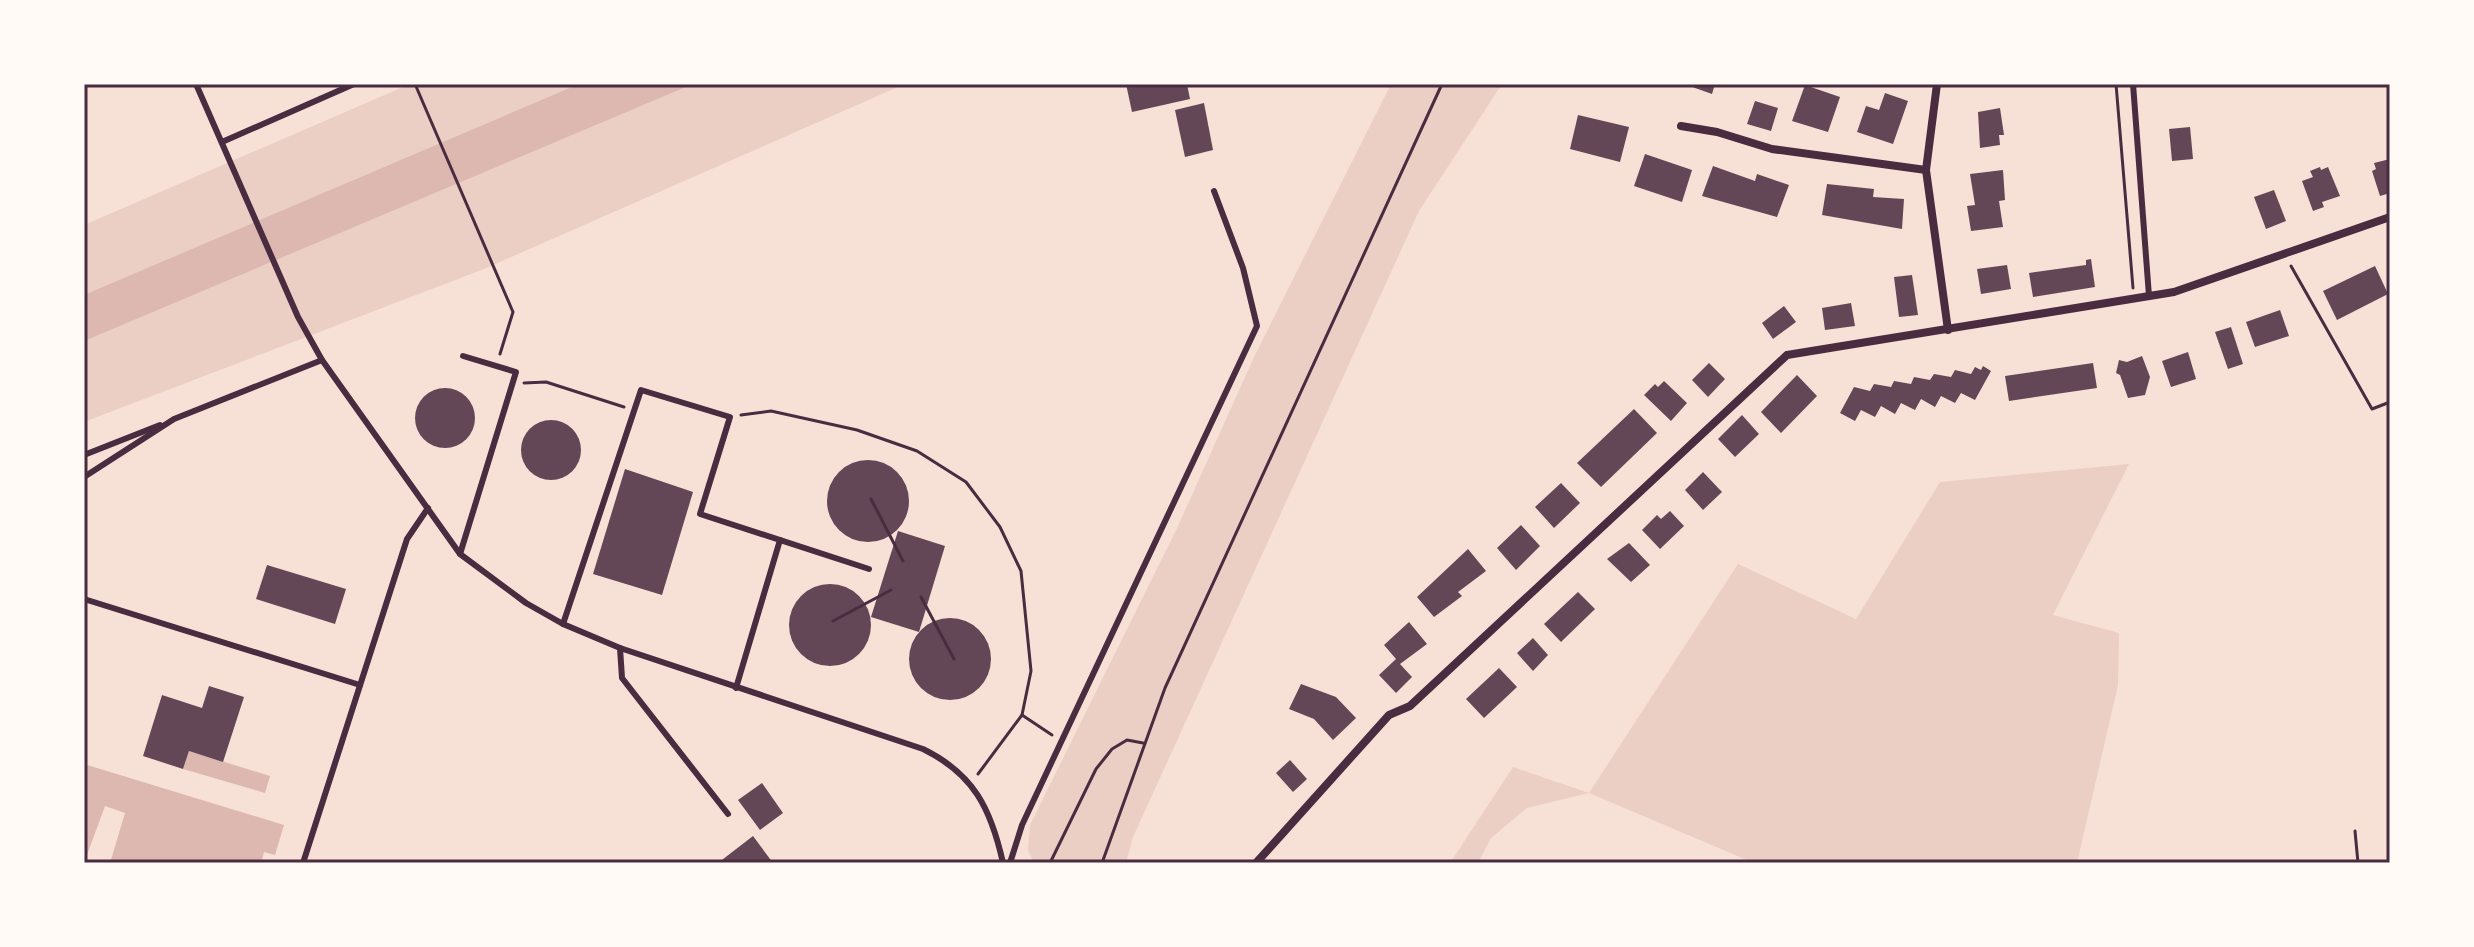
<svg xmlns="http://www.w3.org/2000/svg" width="2474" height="947" viewBox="0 0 2474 947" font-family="Inter,sans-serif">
	<rect width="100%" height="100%" fill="#f7e1d7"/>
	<!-- green -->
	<g fill="#ebcfc5">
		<path d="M410,84H905L484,269L84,422V225Z"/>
		<path d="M1391,84H1502L1419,211L1133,837L1126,863H1034L1028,850L1030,825L1178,526L1254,357Z"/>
		<path d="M2129,464L2053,615L2119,633L2118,685L2077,863H1754L1589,793L1527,808L1491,838L1478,863H1450L1513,767L1589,793L1738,564L1856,619L1940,482Z"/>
	</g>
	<!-- water -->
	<g fill="#dcb8b0">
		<path d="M579,84H693L84,341V295Z"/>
		<path d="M189,751L270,776L265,793L183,769Z"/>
		<path d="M84,764L284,825L275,855L264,852L261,863H110L125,813L105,806L84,863Z"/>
	</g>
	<!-- building -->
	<g fill="#644757">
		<path d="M1126,84H1187L1190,99L1132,112Z"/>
		<path d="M1684,84H1715L1712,94Z"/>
		<path d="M1805,85L1840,97L1828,132L1792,121Z"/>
		<path d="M1885,93L1908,101L1893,144L1857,132L1866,106L1879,110Z"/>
		<path d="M1755,101L1778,108L1771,131L1747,124Z"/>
		<path d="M1204,103L1213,150L1185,157L1175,110Z"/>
		<path d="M2000,108L2004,135H1999L2000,145L1980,148L1978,112Z"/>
		<path d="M1578,115L1629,127L1620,162L1570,149Z"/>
		<path d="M2190,127L2193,159L2172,161L2169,129Z"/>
		<path d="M1645,154L1692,170L1682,202L1634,186Z"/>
		<path d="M2390,159V193L2380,196L2372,171L2376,169L2374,163Z"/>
		<path d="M1713,166L1755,181L1757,174L1789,185L1777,217L1702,196Z"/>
		<path d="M2320,167L2321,170L2328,167L2340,196L2322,202L2324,207L2313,211L2302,181L2313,177L2310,171Z"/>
		<path d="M2003,170L2005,200L1999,201L2003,227L1971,231L1967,206L1975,205L1970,174Z"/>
		<path d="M1827,184L1874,189L1873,197L1904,199L1902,229L1822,215Z"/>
		<path d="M2274,190L2286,221L2266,229L2254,197Z"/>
		<path d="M2091,259L2095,287L2033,297L2029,273L2086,265V260Z"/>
		<path d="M2007,265L2011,289L1981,294L1977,269Z"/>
		<path d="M2375,266L2388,294L2337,320L2323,291Z"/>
		<path d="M1912,275L1918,315L1899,317L1894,277Z"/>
		<path d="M1851,303L1855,326L1825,330L1822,308Z"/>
		<path d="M1784,306L1796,322L1773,339L1762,323Z"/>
		<path d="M2280,310L2289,336L2255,347L2246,322Z"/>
		<path d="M2231,327L2243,364L2228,369L2215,332Z"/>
		<path d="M2188,352L2196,379L2171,387L2162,361Z"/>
		<path d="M2142,356L2150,377L2145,395L2128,398L2120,375L2116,373L2119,360L2127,362Z"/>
		<path d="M1709,363L1725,379L1708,397L1692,380Z"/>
		<path d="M2093,363L2097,388L2009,401L2005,376Z"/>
		<path d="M1983,366L1991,371L1975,400L1961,393L1955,403L1941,396L1935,407L1921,399L1915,410L1901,403L1895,414L1881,406L1875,417L1861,410L1855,421L1840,413L1854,387L1870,391L1874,384L1891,387L1894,381L1911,384L1914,377L1930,380L1934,374L1951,377L1955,370L1971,374L1975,367L1981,370Z"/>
		<path d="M1797,375L1817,396L1781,433L1761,412Z"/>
		<path d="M1664,381L1687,403L1671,421L1644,395L1655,384L1658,387Z"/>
		<circle cx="445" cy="418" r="30"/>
		<path d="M1634,409L1657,433L1601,487L1577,463Z"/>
		<path d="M1742,415L1759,434L1735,457L1718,439Z"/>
		<circle cx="551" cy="450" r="30"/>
		<circle cx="868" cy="501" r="41"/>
		<path d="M625,469L693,492L662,595L593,574Z"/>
		<path d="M1703,472L1722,492L1703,510L1685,490Z"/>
		<path d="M1561,483L1580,503L1554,528L1535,507Z"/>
		<path d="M1670,511L1684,526L1660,549L1642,530L1657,515L1661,519Z"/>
		<path d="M1521,525L1540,546L1516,570L1497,548Z"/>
		<path d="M898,531L945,546L919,632L871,617Z"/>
		<path d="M1629,543L1650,565L1631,582L1607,559Z"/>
		<path d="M1468,549L1486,571L1458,592L1462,596L1434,617L1417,597Z"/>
		<path d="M267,565L346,589L335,624L256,599Z"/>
		<circle cx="830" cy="625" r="41"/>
		<path d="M1578,592L1595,609L1561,642L1544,624Z"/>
		<circle cx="950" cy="659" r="41"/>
		<path d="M1409,622L1427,644L1400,664L1412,677L1396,693L1379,675L1396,659L1384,645Z"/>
		<path d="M1533,638L1548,655L1533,671L1517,653Z"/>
		<path d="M1499,668L1517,687L1484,718L1466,699Z"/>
		<path d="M1301,684L1336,697L1356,718L1333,740L1314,719L1289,709Z"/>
		<path d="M209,686L244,697L223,762L189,751L183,769L143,756L162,695L202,708Z"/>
		<path d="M1290,760L1307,779L1293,792L1276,773Z"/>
		<path d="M762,783L783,813L760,830L738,800Z"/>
		<path d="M753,836L773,863H718Z"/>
	</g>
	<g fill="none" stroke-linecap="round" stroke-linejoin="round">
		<!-- path -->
		<g stroke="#4a2c40" stroke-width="3">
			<path d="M415,84L513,312L500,354"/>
			<path d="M2116,84L2133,288"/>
			<path d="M2291,266L2372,409L2390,402"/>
			<path d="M524,383L546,382L624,407"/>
			<path d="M741,415L771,411L857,430L917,451L966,482L1000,527L1021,571L1031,671L1022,715L978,774"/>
			<path d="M871,499L903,561"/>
			<path d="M921,597L954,659"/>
			<path d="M833,621L891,590"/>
			<path d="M1022,715L1052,735"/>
			<path d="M2355,831L2358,863"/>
			<path d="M1050,863L1096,769L1112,749L1127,740L1143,743"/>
			<path d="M1102,863L1165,688L1442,84"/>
		</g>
		<!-- service -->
		<g stroke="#4a2c40" stroke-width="6">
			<path d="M196,84L298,317L322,360L460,554L526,603L563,624L620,648L923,749C974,774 991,809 1003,863"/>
			<path d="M2133,84L2149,296"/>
			<path d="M222,142L354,84"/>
			<path d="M84,455L160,425"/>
			<path d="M84,477L174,419L322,360"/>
			<path d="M460,554L516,372L463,356"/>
			<path d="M84,599L360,685"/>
			<path d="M563,624L641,390L730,417L700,514L869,569"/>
			<path d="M620,648L622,678L728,814"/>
			<path d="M736,688L780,540"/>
			<path d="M303,863L407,539L428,508"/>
			<path d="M1010,863L1022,825L1257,326L1243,268L1214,191"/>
		</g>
		<!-- minor -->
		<g stroke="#4a2c40" stroke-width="8">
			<path d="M1937,84L1926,170L1948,330"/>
			<path d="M1681,126L1717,132L1772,149L1926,170"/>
			<path d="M1256,863L1389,715L1410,706L1787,355L2174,292L2390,217"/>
		</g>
	</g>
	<!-- border -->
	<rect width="2474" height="947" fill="none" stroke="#fffaf5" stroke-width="172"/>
	<rect x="86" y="86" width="2302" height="775" fill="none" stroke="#4a2c40" stroke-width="3"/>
</svg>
